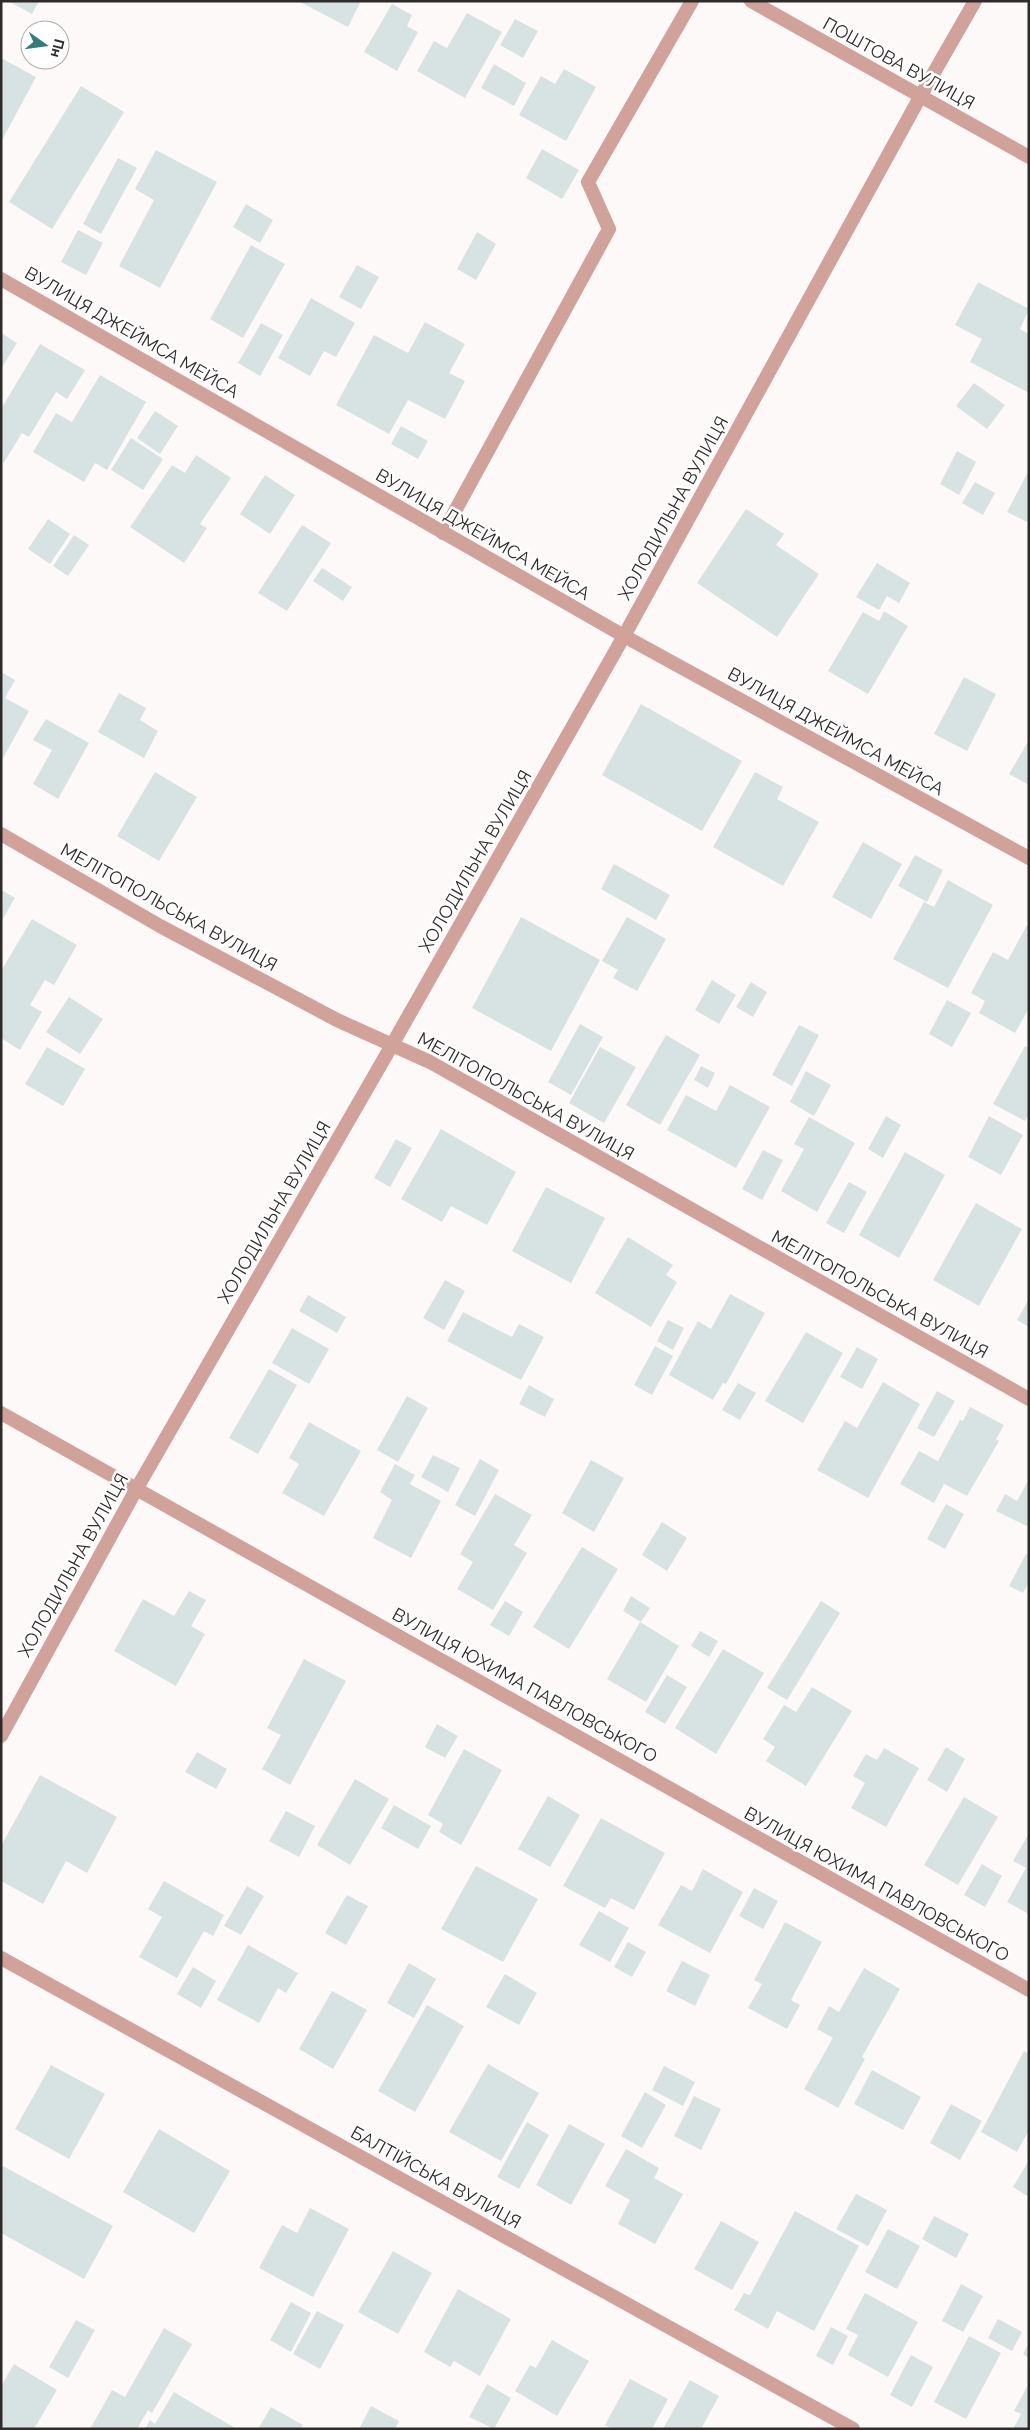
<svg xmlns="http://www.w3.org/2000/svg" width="1030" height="2430" viewBox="0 0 1030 2430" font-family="Raleway,sans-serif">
	<rect width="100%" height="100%" fill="#fef9f9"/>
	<!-- building -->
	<g fill="#d7e3e2">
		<path d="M8,1H39L32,14Z"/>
		<path d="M298,1H361L348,27Z"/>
		<path d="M392,4L412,15L407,26L418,32L397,71L364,52Z"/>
		<path d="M467,13L502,32L465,98L417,71L434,41L447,48Z"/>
		<path d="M515,19L538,31L523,58L500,45Z"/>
		<path d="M1,58L36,77L1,142Z"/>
		<path d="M494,64L526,83L514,106L481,88Z"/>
		<path d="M564,69L596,87L566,141L519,115L541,76L555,84Z"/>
		<path d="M81,86L124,112L52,229L9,202Z"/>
		<path d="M542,149L579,170L562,199L526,178Z"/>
		<path d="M156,150L217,182L160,288L119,266L154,200L135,189Z"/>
		<path d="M118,158L137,168L101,234L83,224Z"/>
		<path d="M246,204L273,220L260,243L233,227Z"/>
		<path d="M78,230L103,243L86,275L61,262Z"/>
		<path d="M477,232L496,244L476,280L457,269Z"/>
		<path d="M251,245L285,264L243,338L210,319Z"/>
		<path d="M357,265L379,277L361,309L339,297Z"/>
		<path d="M978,282L1029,309L1020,329L1029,334V393L970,362L982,339L955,325Z"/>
		<path d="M311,298L355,323L336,357L324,351L310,376L278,358Z"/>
		<path d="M425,322L465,344L449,373L465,381L445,419L408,400L389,434L336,405L374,335L408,353Z"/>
		<path d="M261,323L283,335L260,376L238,363Z"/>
		<path d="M1,333L17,343L1,369Z"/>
		<path d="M40,344L85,370L67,399L56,392L29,437L22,433L3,464L1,409Z"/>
		<path d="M100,375L146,402L107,470L95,463L84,482L33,452L56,413L72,422Z"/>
		<path d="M974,383L1005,405L987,429L956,406Z"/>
		<path d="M155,411L178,426L160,454L137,438Z"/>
		<path d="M401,426L428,441L418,459L391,444Z"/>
		<path d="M131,438L163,459L143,490L111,470Z"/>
		<path d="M957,451L976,462L959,495L940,484Z"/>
		<path d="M196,455L231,478L200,524L207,528L184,563L130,527L172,465L185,473Z"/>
		<path d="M1029,470V523L1007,512Z"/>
		<path d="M265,475L295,495L270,534L240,514Z"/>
		<path d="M975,482L995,493L983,515L962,503Z"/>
		<path d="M746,509L784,534L776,545L819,574L777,637L697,583Z"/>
		<path d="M48,519L70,534L50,564L28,549Z"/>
		<path d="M302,525L331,543L287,611L258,593Z"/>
		<path d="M74,535L89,545L68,576L53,566Z"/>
		<path d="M877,563L910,583L899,603L887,596L879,610L856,597Z"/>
		<path d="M322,568L352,587L343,601L313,581Z"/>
		<path d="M884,611L908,626L868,694L828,671L863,612L879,621Z"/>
		<path d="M1,672L15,680L5,698L29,711L1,762Z"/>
		<path d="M964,677L996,694L967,751L934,734Z"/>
		<path d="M119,693L146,708L140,720L158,731L144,758L98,732Z"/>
		<path d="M641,704L742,761L702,831L602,775Z"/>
		<path d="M46,719L89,743L58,799L33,784L52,750L33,740Z"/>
		<path d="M1029,740V785L1009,774Z"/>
		<path d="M155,772L197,797L159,861L117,836Z"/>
		<path d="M755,772L783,787L777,799L819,822L783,886L713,847Z"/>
		<path d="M863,842L902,864L871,919L832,897Z"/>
		<path d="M915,855L943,870L927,902L898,886Z"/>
		<path d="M614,864L670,895L656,920L601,889Z"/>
		<path d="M948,880L993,905L948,988L893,959L924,902L934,907Z"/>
		<path d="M1,890L15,898L1,922Z"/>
		<path d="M521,917L600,960L551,1051L472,1008Z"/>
		<path d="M627,917L666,939L637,991L613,978L618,970L602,961Z"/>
		<path d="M32,919L77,945L54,985L45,980L30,1005L42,1012L20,1050L1,1038V971Z"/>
		<path d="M1027,925L1029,926V1008L1015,1033L979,1013L985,1001L971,993L993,952L1008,960Z"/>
		<path d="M712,980L736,995L719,1024L695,1010Z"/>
		<path d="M751,982L767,992L753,1017L736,1007Z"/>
		<path d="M69,997L103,1019L80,1054L46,1032Z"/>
		<path d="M947,1000L971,1013L952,1047L929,1034Z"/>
		<path d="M580,1024L603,1037L571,1095L548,1082Z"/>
		<path d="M799,1025L819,1035L792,1086L772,1075Z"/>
		<path d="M666,1035L700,1055L660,1125L626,1105Z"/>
		<path d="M1025,1046L1029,1048V1114L1025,1121L993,1104Z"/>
		<path d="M47,1047L85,1069L63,1106L25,1084Z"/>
		<path d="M600,1047L636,1067L604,1123L569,1103Z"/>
		<path d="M701,1066L715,1073L708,1088L694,1080Z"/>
		<path d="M806,1071L831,1085L814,1116L790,1102Z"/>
		<path d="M730,1085L770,1107L736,1168L667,1130L686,1095L716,1111Z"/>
		<path d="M886,1116L901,1125L883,1158L868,1149Z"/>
		<path d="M989,1116L1023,1135L1001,1175L968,1157Z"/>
		<path d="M809,1117L855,1143L817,1212L781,1191L804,1149L794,1144Z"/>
		<path d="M441,1129L516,1172L487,1225L451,1206L442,1222L401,1199Z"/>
		<path d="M396,1139L412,1148L390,1187L374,1178Z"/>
		<path d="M763,1150L783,1160L762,1200L742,1189Z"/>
		<path d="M905,1152L945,1175L899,1258L859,1235Z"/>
		<path d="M849,1182L867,1192L844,1233L826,1223Z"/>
		<path d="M546,1187L605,1218L571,1283L512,1251Z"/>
		<path d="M976,1203L1022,1229L979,1306L933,1280Z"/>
		<path d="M628,1237L673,1265L666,1275L677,1282L651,1327L595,1293Z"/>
		<path d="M445,1280L465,1291L444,1330L423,1318Z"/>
		<path d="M730,1294L765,1313L726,1384L723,1383L713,1400L669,1375L698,1321L711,1329Z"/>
		<path d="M308,1295L346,1317L337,1333L299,1311Z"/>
		<path d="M1029,1299V1327L1017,1320Z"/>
		<path d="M463,1312L512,1337L519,1324L544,1337L521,1380L447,1341Z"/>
		<path d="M668,1320L684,1328L673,1350L657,1341Z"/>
		<path d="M292,1328L329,1349L309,1384L272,1363Z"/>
		<path d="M806,1332L843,1353L803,1423L765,1401Z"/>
		<path d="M655,1346L673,1356L652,1395L634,1385Z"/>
		<path d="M857,1347L878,1359L862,1389L840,1377Z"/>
		<path d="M269,1369L297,1385L258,1454L229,1438Z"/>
		<path d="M883,1382L920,1404L868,1498L817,1470L845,1421L857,1428Z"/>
		<path d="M738,1383L756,1393L740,1420L722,1410Z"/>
		<path d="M529,1385L554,1399L545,1417L519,1404Z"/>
		<path d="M937,1391L955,1401L934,1437L917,1428Z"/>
		<path d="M407,1396L428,1408L398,1462L377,1450Z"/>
		<path d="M970,1407L1004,1425L996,1439L999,1441L967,1496L944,1484L934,1503L900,1484L919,1451L938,1461L960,1420L963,1421Z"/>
		<path d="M309,1422L361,1451L324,1516L282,1493L299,1464L289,1458Z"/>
		<path d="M433,1455L460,1468L448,1492L421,1477Z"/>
		<path d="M480,1459L499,1470L475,1516L455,1505Z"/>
		<path d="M591,1460L624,1478L594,1532L562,1513Z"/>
		<path d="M395,1464L415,1475L410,1484L441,1501L411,1558L373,1538L392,1500L380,1492Z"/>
		<path d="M1029,1479V1527L996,1511L1005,1494L1017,1501Z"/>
		<path d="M495,1494L532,1515L514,1545L527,1553L493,1610L457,1589L473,1562L460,1554Z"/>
		<path d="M946,1504L964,1514L945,1549L927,1539Z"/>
		<path d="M662,1522L687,1538L667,1571L642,1555Z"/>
		<path d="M582,1547L618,1569L569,1649L533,1627Z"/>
		<path d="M1026,1554L1029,1555V1582L1023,1593L1009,1586Z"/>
		<path d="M189,1591L206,1600L191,1626L205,1634L176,1686L114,1651L143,1599L174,1616Z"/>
		<path d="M631,1596L650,1608L641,1622L623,1611Z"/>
		<path d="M505,1601L523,1612L509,1636L490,1625Z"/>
		<path d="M821,1601L840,1613L787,1700L767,1688Z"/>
		<path d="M640,1622L679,1646L646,1702L607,1679Z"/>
		<path d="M700,1631L718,1641L709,1657L691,1646Z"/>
		<path d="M723,1649L764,1673L716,1754L675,1728Z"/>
		<path d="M304,1659L346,1681L290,1785L262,1769L281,1735L267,1728Z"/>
		<path d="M667,1675L687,1687L665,1724L645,1712Z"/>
		<path d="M812,1687L852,1711L806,1786L766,1761L775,1747L763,1739L784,1705L796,1712Z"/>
		<path d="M437,1724L458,1736L445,1758L425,1747Z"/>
		<path d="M946,1747L965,1759L947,1792L927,1780Z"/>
		<path d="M884,1748L919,1768L886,1827L851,1808L865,1783L853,1776L866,1754L877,1760Z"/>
		<path d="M464,1749L502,1770L461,1845L439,1832L443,1824L428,1815Z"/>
		<path d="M197,1752L227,1769L216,1789L185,1772Z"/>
		<path d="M40,1775L117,1817L87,1873L66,1861L43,1904L1,1881V1846Z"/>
		<path d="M355,1779L389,1799L350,1865L317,1845Z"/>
		<path d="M548,1796L580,1815L550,1867L518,1849Z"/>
		<path d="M964,1797L998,1817L958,1885L924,1865Z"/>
		<path d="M394,1805L431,1826L418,1849L381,1828Z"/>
		<path d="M286,1811L315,1826L299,1857L269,1841Z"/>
		<path d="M601,1818L665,1853L634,1910L611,1898L605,1908L563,1886Z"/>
		<path d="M1029,1833V1914L1007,1902L1026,1868L1013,1861Z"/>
		<path d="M982,1864L1002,1876L985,1907L964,1895Z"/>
		<path d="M476,1866L538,1899L503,1962L441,1929Z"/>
		<path d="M703,1869L743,1892L710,1953L658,1925L681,1885L692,1891Z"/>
		<path d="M164,1881L224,1915L213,1936L204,1931L177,1978L139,1957L162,1917L148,1909Z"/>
		<path d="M247,1886L264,1896L241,1935L224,1926Z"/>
		<path d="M754,1888L778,1901L763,1929L739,1916Z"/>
		<path d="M347,1895L368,1906L346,1945L325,1933Z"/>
		<path d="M599,1911L629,1928L610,1962L579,1945Z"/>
		<path d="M785,1922L822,1942L791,2000L800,2005L787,2029L748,2008L762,1984L754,1980Z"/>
		<path d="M628,1942L646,1952L632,1977L614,1967Z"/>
		<path d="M248,1945L298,1973L286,1993L278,1988L259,2023L217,2000Z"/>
		<path d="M682,1961L710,1975L695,2006L666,1991Z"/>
		<path d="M409,1963L436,1979L414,2018L387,2003Z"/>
		<path d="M193,1967L216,1981L201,2008L177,1994Z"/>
		<path d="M864,1968L900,1989L862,2057L865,2059L838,2108L804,2089L833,2038L817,2029L829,2006L839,2012Z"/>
		<path d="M505,1974L537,1993L519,2025L486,2007Z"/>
		<path d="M332,1991L367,2010L333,2069L299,2049Z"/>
		<path d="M427,2005L464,2026L415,2112L378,2091Z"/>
		<path d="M1024,2051L1029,2054V2130L1017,2152L981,2132Z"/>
		<path d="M488,2064L539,2093L501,2161L449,2132Z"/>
		<path d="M51,2065L105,2094L69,2159L15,2129Z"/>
		<path d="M664,2066L695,2082L683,2106L652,2090Z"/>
		<path d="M872,2070L921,2097L903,2130L854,2104Z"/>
		<path d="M645,2092L666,2105L642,2148L621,2136Z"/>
		<path d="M694,2096L721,2109L701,2150L674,2136Z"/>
		<path d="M951,2104L982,2121L960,2160L930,2143Z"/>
		<path d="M527,2122L549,2135L519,2189L497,2177Z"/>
		<path d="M569,2124L605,2144L571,2205L536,2185Z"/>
		<path d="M159,2129L230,2171L194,2233L123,2192Z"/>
		<path d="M626,2149L659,2168L654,2178L683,2194L655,2244L618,2224L630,2200L605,2186Z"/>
		<path d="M1029,2160V2197L1013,2187Z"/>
		<path d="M1,2165L113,2226L84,2279L1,2233Z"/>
		<path d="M856,2194L887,2210L868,2246L836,2229Z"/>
		<path d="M310,2208L349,2229L313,2297L259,2268L282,2225L297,2233Z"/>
		<path d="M795,2211L859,2246L814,2331L777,2311L768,2329L734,2310L744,2293L750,2295Z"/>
		<path d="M934,2216L969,2234L956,2258L922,2239Z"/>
		<path d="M721,2221L759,2242L732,2290L694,2269Z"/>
		<path d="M888,2229L920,2246L897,2289L865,2272Z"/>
		<path d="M393,2251L432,2273L398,2334L358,2312Z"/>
		<path d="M961,2284L983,2296L963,2332L942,2321Z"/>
		<path d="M458,2289L511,2319L480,2376L454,2361L450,2367L424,2352Z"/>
		<path d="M865,2293L918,2322L888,2377L848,2355L858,2335L846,2329Z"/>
		<path d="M291,2302L311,2313L291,2352L270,2340Z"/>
		<path d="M317,2311L344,2325L320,2369L293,2354Z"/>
		<path d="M998,2319L1022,2332L1012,2351L988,2338Z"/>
		<path d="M76,2320L95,2330L68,2378L49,2367Z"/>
		<path d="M831,2327L848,2336L833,2365L816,2356Z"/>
		<path d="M164,2328L192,2344L152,2413L148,2410L137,2429H90L112,2390L125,2397Z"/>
		<path d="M969,2336L1001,2353L966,2419L934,2402Z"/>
		<path d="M552,2340L589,2361L557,2416L515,2391L530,2365L536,2368Z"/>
		<path d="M1029,2343V2358L1023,2354Z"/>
		<path d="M911,2355L933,2367L912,2407L890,2395Z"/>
		<path d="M14,2364L57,2390L34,2429H1V2386Z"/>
		<path d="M630,2379L668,2399L652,2429H612L605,2425Z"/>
		<path d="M690,2380L719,2396L701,2429H663Z"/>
		<path d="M1029,2383V2429H1013L1021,2414L1014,2411Z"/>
		<path d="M487,2384L511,2398L494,2429L469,2417Z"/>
		<path d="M174,2392L199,2407L237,2429H145L150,2420L155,2424Z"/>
		<path d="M371,2406L399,2421L395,2429H359Z"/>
		<path d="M271,2407L303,2425L300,2429H258Z"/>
	</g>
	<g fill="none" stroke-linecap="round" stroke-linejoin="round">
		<!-- service -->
		<path stroke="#d0a29a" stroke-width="14" d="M443,533L609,229L588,182L692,1"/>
		<!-- minor -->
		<g stroke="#d0a29a" stroke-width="14">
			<path d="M1,279L624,636L1029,858"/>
			<path d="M1,834L160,926L337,1020L430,1062L1029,1399"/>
			<path d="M1,1413L1029,1990"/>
			<path d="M1,1736L137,1488L392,1045L624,636L920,97L975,1"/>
			<path d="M1,1958L853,2429"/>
		</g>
		<!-- tertiary -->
		<path stroke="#d0a29a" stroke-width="14" d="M751,1L1029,157"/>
	</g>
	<g text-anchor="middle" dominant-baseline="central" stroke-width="5" stroke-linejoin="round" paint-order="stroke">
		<!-- street labels -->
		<g font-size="18" fill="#2f2b2a" stroke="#fff">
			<text transform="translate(899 63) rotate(29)">ПОШТОВА ВУЛИЦЯ</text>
			<text transform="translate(132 332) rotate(30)">ВУЛИЦЯ ДЖЕЙМСА МЕЙСА</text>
			<text transform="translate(673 508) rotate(-61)">ХОЛОДИЛЬНА ВУЛИЦЯ</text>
			<text transform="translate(483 534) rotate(30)">ВУЛИЦЯ ДЖЕЙМСА МЕЙСА</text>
			<text transform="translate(836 731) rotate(29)">ВУЛИЦЯ ДЖЕЙМСА МЕЙСА</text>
			<text transform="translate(475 861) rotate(-60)">ХОЛОДИЛЬНА ВУЛИЦЯ</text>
			<text transform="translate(169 907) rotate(29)">МЕЛІТОПОЛЬСЬКА ВУЛИЦЯ</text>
			<text transform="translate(526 1096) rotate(29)">МЕЛІТОПОЛЬСЬКА ВУЛИЦЯ</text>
			<text transform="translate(274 1212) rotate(-60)">ХОЛОДИЛЬНА ВУЛИЦЯ</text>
			<text transform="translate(880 1294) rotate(29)">МЕЛІТОПОЛЬСЬКА ВУЛИЦЯ</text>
			<text transform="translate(73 1565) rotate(-61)">ХОЛОДИЛЬНА ВУЛИЦЯ</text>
			<text transform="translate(525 1685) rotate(29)">ВУЛИЦЯ ЮХИМА ПАВЛОВСЬКОГО</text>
			<text transform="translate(877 1884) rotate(29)">ВУЛИЦЯ ЮХИМА ПАВЛОВСЬКОГО</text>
			<text transform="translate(436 2177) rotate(29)">БАЛТІЙСЬКА ВУЛИЦЯ</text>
		</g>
	</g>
	<!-- border -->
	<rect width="1030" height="2430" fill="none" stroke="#2f2b2a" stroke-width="5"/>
	<!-- north arrow -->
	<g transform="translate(45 45) rotate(104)"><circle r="24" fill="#ffffff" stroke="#acaaaa"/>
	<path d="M0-4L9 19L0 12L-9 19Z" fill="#337c79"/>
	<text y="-8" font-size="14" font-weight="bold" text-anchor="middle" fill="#2f2b2a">Пн</text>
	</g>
</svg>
